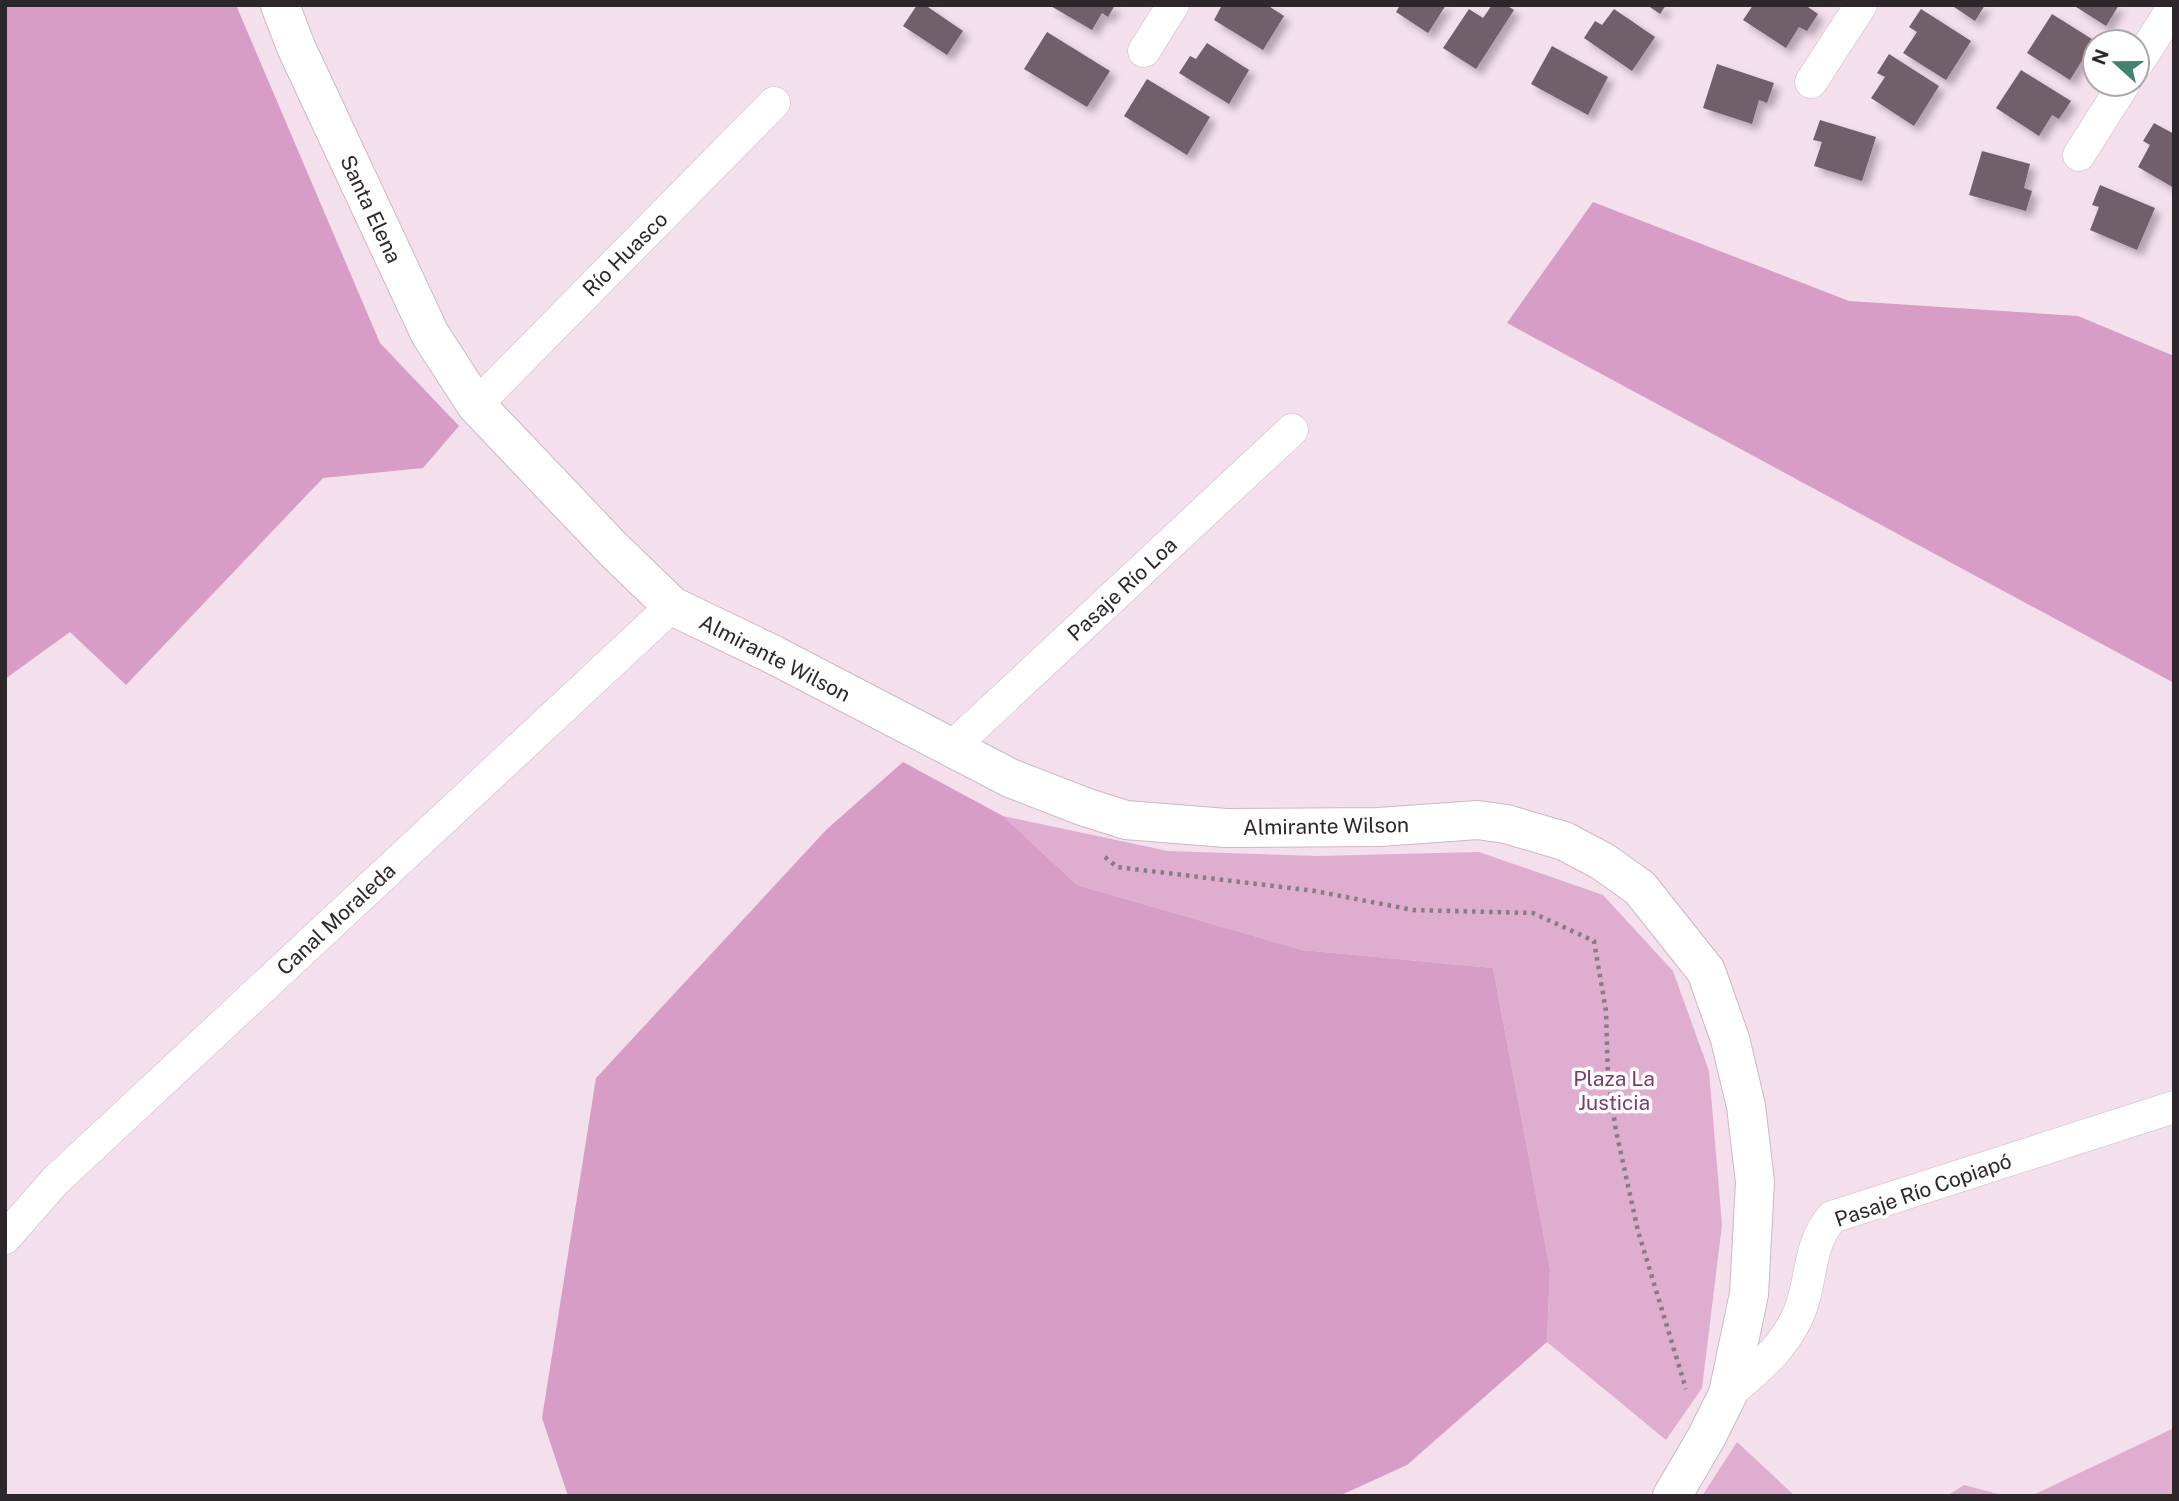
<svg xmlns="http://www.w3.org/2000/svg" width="2179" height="1501" viewBox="0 0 2179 1501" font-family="'Public Sans',sans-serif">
	<defs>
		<filter id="shadow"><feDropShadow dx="6" dy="6" stdDeviation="3.5" flood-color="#0004"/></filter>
	</defs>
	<rect width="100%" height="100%" fill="#f4dfed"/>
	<!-- green -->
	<g fill="#dfadcf">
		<path d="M1003,816L1168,851L1318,856L1479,852L1603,895L1673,971L1709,1071L1722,1225L1702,1388L1666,1440L1547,1342L1550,1269L1493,968L1302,950L1077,885Z"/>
		<path d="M2174,1428V1496H2031Z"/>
		<path d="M1737,1442L1795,1496H1702Z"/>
		<path d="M1964,1485L2006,1496H1947Z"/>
	</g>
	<!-- forest -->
	<g fill="#d79dc6">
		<path d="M5,5H236L380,343L459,426L423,468L323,478L126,685L70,632L5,679Z"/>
		<path d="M1593,202L1849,301L2078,316L2174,356V683L1507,323Z"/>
		<path d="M903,762L1003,816L1077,885L1302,950L1493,968L1550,1269L1547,1342L1407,1465L1339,1496H568L542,1418L596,1078L827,829Z"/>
	</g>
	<!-- building -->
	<g fill="#715f6b" filter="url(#shadow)">
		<path d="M917,5H925L963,31L947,55L903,26Z"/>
		<path d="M1049,5H1115L1108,17L1102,13L1092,30Z"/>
		<path d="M1222,5H1267L1284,16L1263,50L1214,20Z"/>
		<path d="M1400,5H1446L1428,33L1396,12Z"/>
		<path d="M1492,5H1506L1514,10L1476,69L1443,48L1469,9L1483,18Z"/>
		<path d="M1647,5H1666L1660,14Z"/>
		<path d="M1753,5H1805L1818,14L1807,31L1799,27L1786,48L1743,20Z"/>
		<path d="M1951,5H1985L1975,21Z"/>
		<path d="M2073,5H2119L2106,26Z"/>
		<path d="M1614,9L1655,37L1632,71L1584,38L1595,21L1602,25Z"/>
		<path d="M1921,9L1971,41L1946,80L1903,53L1917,32L1909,27Z"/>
		<path d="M2052,14L2095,41V56L2090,64L2083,59L2070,80L2027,53Z"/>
		<path d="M1047,32L1110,71L1087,107L1024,69Z"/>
		<path d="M1207,43L1249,70L1229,104L1179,73L1190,56L1196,59Z"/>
		<path d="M1552,46L1608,77L1588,115L1531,84Z"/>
		<path d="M1889,54L1939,86L1914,126L1871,98L1885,77L1877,73Z"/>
		<path d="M1717,64L1774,83L1767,103L1759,100L1752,124L1703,108Z"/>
		<path d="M2021,70L2071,101L2059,119L2052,115L2039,136L1996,108Z"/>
		<path d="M1147,79L1210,117L1187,155L1124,116Z"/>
		<path d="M1820,120L1876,137L1862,181L1814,166L1822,142L1813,140Z"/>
		<path d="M2154,123L2174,134V188L2138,167L2150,145L2143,141Z"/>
		<path d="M1982,151L2030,164L2024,188L2032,191L2026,211L1969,195Z"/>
		<path d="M2100,185L2155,208L2137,250L2090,230L2099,207L2092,205Z"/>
	</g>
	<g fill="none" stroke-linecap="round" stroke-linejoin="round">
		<!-- minor casing -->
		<g stroke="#ccb8c5" stroke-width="33">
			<g id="minor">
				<path d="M1144,51L1173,5"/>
				<path d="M2137,64L2174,6"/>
				<path d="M1811,82L1861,5"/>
				<path d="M2079,155L2124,84"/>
				<path d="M476,405L774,103"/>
				<path d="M951,748L1292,430"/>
				<path d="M5,1238L55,1181L672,606"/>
				<path d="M1728,1394C1761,1367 1793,1340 1804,1298C1812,1269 1811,1241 1832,1217L2174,1107"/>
			</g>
		</g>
		<!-- tertiary casing -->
		<g stroke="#ccb8c5" stroke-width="40">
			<path id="tertiary" d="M280,5L296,47L430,334L476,405L613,549L672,606L774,655L1010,778L1085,807L1126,820L1226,828L1379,827L1478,820L1506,824L1564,841L1602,861L1640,888L1706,971L1730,1039L1746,1106L1755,1182L1749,1294L1728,1394L1706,1438L1672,1496"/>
		</g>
		<!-- path -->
		<path stroke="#887b84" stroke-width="4.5" stroke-dasharray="3.5 5" stroke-linecap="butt" d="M1105,857L1117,867L1315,891L1413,910L1533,913L1594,941L1606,1011L1608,1078L1616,1131L1638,1231L1686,1389"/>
		<!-- minor -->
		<use href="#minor" stroke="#fff" stroke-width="32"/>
		<!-- tertiary -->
		<use href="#tertiary" stroke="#fff" stroke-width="38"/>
	</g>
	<g text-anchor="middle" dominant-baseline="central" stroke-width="7" stroke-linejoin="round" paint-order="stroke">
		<!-- street labels -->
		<g font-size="21" fill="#2d262b" stroke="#fff">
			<text transform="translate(371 209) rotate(65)">Santa Elena</text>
			<text transform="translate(625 254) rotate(-45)">Río Huasco</text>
			<text transform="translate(1122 589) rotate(-43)">Pasaje Río Loa</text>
			<text transform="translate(775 658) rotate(27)">Almirante Wilson</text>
			<text transform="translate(1326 826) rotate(-1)">Almirante Wilson</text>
			<text transform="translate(336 919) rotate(-43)">Canal Moraleda</text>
			<text transform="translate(1923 1190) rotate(-19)">Pasaje Río Copiapó</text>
		</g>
		<!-- park labels -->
		<g font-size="21" fill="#803a6e" stroke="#fff">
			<text x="1614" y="1078">Plaza La<tspan x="1614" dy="24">Justicia</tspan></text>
		</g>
	</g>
	<!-- border -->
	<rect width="2179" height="1501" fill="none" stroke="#2d262b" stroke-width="14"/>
	<!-- north arrow -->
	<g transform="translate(2116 63) rotate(291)"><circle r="33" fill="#ffffff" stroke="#aba8aa" stroke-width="2"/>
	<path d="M0-5L12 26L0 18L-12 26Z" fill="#418270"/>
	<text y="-10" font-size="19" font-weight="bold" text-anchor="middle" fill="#2d262b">N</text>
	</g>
</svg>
